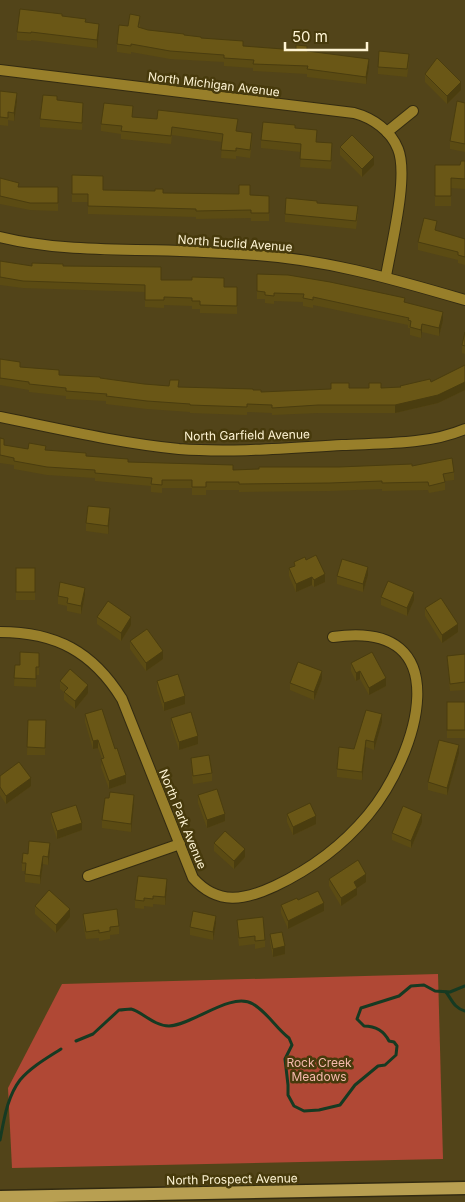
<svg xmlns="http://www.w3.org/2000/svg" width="465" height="1202" viewBox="0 0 465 1202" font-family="Inter,sans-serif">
	<rect width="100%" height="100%" fill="#524419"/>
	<!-- green -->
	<path fill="#b04835" d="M438,974L443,1159L12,1168L8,1088L62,984Z"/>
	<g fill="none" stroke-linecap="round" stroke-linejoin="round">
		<!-- stream -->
		<g stroke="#163a22" stroke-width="3">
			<path d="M446,992C452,1000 454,1008 465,1011"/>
			<path d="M76,1041L93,1034L119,1010C123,1010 127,1009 131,1009C141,1011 154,1026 169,1026C193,1025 231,991 253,1004C267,1012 276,1028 289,1038L292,1045L285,1059L288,1085V1095L294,1106L304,1111L319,1110L340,1105L355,1085L378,1066L385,1065L396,1055L397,1046L394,1042L389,1041C384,1031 375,1026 364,1026L357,1019L361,1008L399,996L411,986L424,985L435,991L450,992L465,986"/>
			<path d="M0,1140C4,1120 7,1097 20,1080C31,1067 47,1058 61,1049"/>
		</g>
		<!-- street casing -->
		<g stroke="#332b11" stroke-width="12">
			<g id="street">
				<path d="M0,70L354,113C373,118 391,131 398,149C409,176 391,246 386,276"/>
				<path d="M387,132L413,111"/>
				<path d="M0,237C45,248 90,249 136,250C171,250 207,252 242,254C321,258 390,278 465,300"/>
				<path d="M0,417C59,429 119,443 179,449C233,453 288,448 342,445C382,443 427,445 465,429"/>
				<path d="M0,632C56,632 93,652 122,699L193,878C218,906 245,900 275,886C311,869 343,845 368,815C417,756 462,618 333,637"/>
				<path d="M88,876L180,844"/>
			</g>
		</g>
		<!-- primary casing -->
		<g stroke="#332b11" stroke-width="15">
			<path id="primary" d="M0,1197L465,1188"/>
		</g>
		<!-- street -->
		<use href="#street" stroke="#987f2a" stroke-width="10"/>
		<!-- primary -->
		<use href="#primary" stroke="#b89f51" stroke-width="12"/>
	</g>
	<!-- wall -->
	<g fill="#5b4b13">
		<path d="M62,16L86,22L99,32L97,48L31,40V41L17,40V32Z"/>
		<path d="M140,24V28L148,30L201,38L243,46L307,51L369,67L366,84L307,77V74L253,71V68L224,66V62L170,59L131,52V54L117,52V44L128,26Z"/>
		<path d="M409,62L407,77L378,74V67Z"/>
		<path d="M425,74L461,90L447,104L425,82Z"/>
		<path d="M0,91L17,101L14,121L8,120V126L0,125Z"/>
		<path d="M57,100L83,110L82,130L40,127V119Z"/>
		<path d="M465,103V152L450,149V141Z"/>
		<path d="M133,117L237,131L252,141L250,158L236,156V159L221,158L222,142L172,135L171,144L121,139V134L101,131V124Z"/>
		<path d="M295,128L332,151L331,169L300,167L301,152L261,148V140Z"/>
		<path d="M340,147L374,165L362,177L340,155Z"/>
		<path d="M465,161V189L451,188V206H435V165H460Z"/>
		<path d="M72,175L103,190L163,193L269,196V221H251V218L196,219V217L88,214V202H72Z"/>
		<path d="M0,178L19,187H58V211L30,210L0,204Z"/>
		<path d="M317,203L358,214L356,229L285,222V214Z"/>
		<path d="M437,229L436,230L465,239V265L458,263V260L418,250V242Z"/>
		<path d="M0,261L32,266H63L161,280L224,287H237V314L200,313V309H192V306L164,305V308L145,307V292L23,288L0,285Z"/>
		<path d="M257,274L405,302L443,320L439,336L422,332L421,338L410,335V328H408V325L313,305V308L303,306V302L274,301V304L265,303V299H257Z"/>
		<path d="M465,332V354L462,353V345Z"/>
		<path d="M0,359L20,367L59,375L100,378L144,384L179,387L253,390L261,392L400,387L431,382L465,365V390L438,403L395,413H318L272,415V413L247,412V415L190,413V412L147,409L106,404V401L66,399V396L29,392V390L0,385Z"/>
		<path d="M0,438L4,445L28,449L46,450L128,462L233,470L412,466L454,472V480L445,481V490L429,493L428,490L382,491V489L330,491L239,492V490H206V495H192V488H162V493L151,492V486L95,481V478L47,475L14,469V465L0,463Z"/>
		<path d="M110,516L108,534L86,531V523Z"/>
		<path d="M294,562L325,582L314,587L312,585L296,592L289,576V568L294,566Z"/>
		<rect x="16" y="568" width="19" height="32"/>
		<path d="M368,575L363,592L337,584V576Z"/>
		<path d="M85,595L81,614L67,611V606L58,604V596Z"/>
		<path d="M381,597L414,600L407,616L381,605Z"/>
		<path d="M425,608L458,632L442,643L425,616Z"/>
		<path d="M97,617L131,625L121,641L97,624Z"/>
		<path d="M130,641L163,659L146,671L130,649Z"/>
		<path d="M39,653V675H36V687L14,686L15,665H20Z"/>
		<path d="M465,654V690L450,691L447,656Z"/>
		<path d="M351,663L386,686L369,695L360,679L356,681L351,671Z"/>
		<path d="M322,679L314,700L290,690V683Z"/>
		<path d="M60,681L88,693L75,709L64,700V692L60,689Z"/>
		<path d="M157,681L185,704L164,711L157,689Z"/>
		<rect x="447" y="702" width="18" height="36"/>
		<path d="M85,714L126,783L109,789L101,767L102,759L98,748L93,749L85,722Z"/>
		<path d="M171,718L198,744L179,750L171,726Z"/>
		<path d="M28,720H46L45,755H27Z"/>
		<path d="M382,722L374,750L366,747L362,780L337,777V769L354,749Z"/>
		<path d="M459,753L447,795L428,790V782Z"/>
		<path d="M191,758L212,773V781L193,784L191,766Z"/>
		<path d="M0,776L31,786L6,804L0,795Z"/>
		<path d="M198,795L225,821L207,828L198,803Z"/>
		<path d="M109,798L134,803L131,832L102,828V820Z"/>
		<path d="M51,813L82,830L57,839L51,821Z"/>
		<path d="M287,814L316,824L293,835L287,822Z"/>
		<path d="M422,822L411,848L392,840V833Z"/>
		<path d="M214,843L245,857L234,869L214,851Z"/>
		<path d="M50,851L48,865L43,864L40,884L25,882V871H22V863L28,854Z"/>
		<path d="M329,879L366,882L357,887V895L341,906L329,886Z"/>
		<path d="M167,887L165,905L153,904V907L144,906V909L135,908V900Z"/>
		<path d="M298,900L324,911L288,929L281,913V905Z"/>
		<path d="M35,906L70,917L56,933L35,914Z"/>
		<path d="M83,914L119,926V934L110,935V939L99,941V938L86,939L83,922Z"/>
		<path d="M237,920L265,940V947L255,949V944L239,946L237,928Z"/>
		<path d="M216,923L213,940L190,935V927Z"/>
		<path d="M270,934L285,954L273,957L270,942Z"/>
	</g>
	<!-- shaded-wall -->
	<g fill="#4a3d0f">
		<path d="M99,24V32L97,48V40Z"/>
		<path d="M369,59V67L366,84V77Z"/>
		<path d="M461,82V90L447,104V96Z"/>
		<path d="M17,93V101L14,121V113Z"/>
		<path d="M374,157V165L362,177V169Z"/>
		<path d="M443,312V320L439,336V328Z"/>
		<path d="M422,324V332L421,338V330Z"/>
		<path d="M465,382V390L438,403L395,413V405Z"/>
		<path d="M110,508V516L108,534V526Z"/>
		<path d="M368,567V575L363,592V584Z"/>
		<path d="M325,574V582L314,587V580Z"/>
		<path d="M312,577V585L296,592V584Z"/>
		<path d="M85,588V595L81,614V606Z"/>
		<path d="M414,592V600L407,616V608Z"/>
		<path d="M131,617V625L121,641V633Z"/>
		<path d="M458,624V632L442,643V635Z"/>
		<path d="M163,651V659L146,671V663Z"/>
		<path d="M322,671V679L314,700V692Z"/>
		<path d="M360,671V679L356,681V673Z"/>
		<path d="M386,678V686L369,695V688Z"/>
		<path d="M88,685V693L75,709V701Z"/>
		<path d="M185,696V704L164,711V703Z"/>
		<path d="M382,714V722L374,750V742Z"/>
		<path d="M198,736V744L179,750V742Z"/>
		<path d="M98,740V748L93,749V741Z"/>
		<path d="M366,740V747L362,780V772Z"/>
		<path d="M459,745V753L447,795V788Z"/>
		<path d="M126,775V783L109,789V781Z"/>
		<path d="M31,778V786L6,804V796Z"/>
		<path d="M134,795V803L131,832V824Z"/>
		<path d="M225,814V821L207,828V820Z"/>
		<path d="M422,814V822L411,848V841Z"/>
		<path d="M316,816V824L293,835V827Z"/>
		<path d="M82,823V830L57,839V831Z"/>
		<path d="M50,843V851L48,865V857Z"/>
		<path d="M245,849V857L234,869V861Z"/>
		<path d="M43,856V864L40,884V876Z"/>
		<path d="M366,874V882L354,890V882Z"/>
		<path d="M167,879V887L165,905V897Z"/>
		<path d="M357,888V895L341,906V898Z"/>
		<path d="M324,903V911L288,929V921Z"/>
		<path d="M70,909V917L56,933V925Z"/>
		<path d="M216,916V923L213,940V932Z"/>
		<path d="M285,946V954L273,957V949Z"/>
	</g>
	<!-- building -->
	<g fill="#6a5716" stroke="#4a3d0f">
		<path d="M20,9L62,14V16L86,19L85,22L99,24L97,40L31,32V33L17,32Z"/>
		<path d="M130,14L140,16L138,27L148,30L184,34V35L201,37V38L243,41V46L296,50V45L307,46V51L369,59L366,77L307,69L308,66L253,64L254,60L224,58V55L170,51L131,44V46L117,44L119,25L128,26Z"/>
		<path d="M379,51L409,54L407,69L378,67Z"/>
		<path d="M437,58L461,82L447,96L425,74Z"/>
		<path d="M0,91L17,93L14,113L8,112V118L0,117Z"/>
		<path d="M43,95L57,96V100L83,103L82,123L40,119Z"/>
		<path d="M457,101L465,103V144L450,141Z"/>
		<path d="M104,103L133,106L132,117L157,119L158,110L238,119L236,131L252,133L250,150L236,148V151L221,150L223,134L172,127L171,136L121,131L122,126L101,124Z"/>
		<path d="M263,122L295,125V128L317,130L316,142L332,143L331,161L300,159L301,144L261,140Z"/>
		<path d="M352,135L374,157L362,169L340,147Z"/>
		<path d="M461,161H465V179L451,178V196H435V165H460Z"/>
		<path d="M72,175L103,176V190L155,191V189H163V193L239,194V185H250V195L269,196V213H251V210L196,211V209L88,206V194H72Z"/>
		<path d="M0,178L19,183L18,187H58V203H30L0,196Z"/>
		<path d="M286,198L317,201V203L358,206L356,221L285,214Z"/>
		<path d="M424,218L437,221L435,230L465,239V257L458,255V252L418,242Z"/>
		<path d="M0,261L32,266V263L63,264V266L161,267V280H192V277L224,278V287H237V306L200,305V301H192V298L164,297V300H145V285L23,281L0,277Z"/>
		<path d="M257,274L288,275L330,282L405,298L404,302L443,312L439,328L422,324L421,330L410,327L411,321L408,320L409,318L313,297V300L303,298L304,294L274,293V296L265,295V292L257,291Z"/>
		<path d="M465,332V346L462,345Z"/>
		<path d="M0,359L20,362V367L59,370V375L100,377V378L144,384L169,386L170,380H179L178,387L253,389V390H261V392L331,389V383H349V388H369V383H381V388L401,387L400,386L430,379L431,382L465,365V382L438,395L395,405H318L272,408V405L247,404V407L190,405V404L147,401L106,396L107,394L66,391V388L29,384V382L0,378Z"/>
		<path d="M0,438L4,439V445L28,449L29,443L46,446L45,450L86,453V456L128,459V462L233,465V470L259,469V467H339L412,464V466L452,458L454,472L443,474L445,482L429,486L428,482L382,483V481L330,483L239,484V482H206V487H192V480H162V485L151,484L152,478L95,473V470L47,467L14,461V458L0,455Z"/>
		<path d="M88,506L110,508L108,526L86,523Z"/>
		<path d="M316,555L325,574L314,580L312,577L296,584L289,568L295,566L294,562L305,557L306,560Z"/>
		<path d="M342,559L368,567L363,584L337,576Z"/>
		<rect x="16" y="568" width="19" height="24"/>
		<path d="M388,581L414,592L407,608L381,597Z"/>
		<path d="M60,582L85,588L81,606L67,603L68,598L58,596Z"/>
		<path d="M441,598L458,624L442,635L425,608Z"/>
		<path d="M108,601L131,617L121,633L97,617Z"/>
		<path d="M147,629L163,651L146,663L130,641Z"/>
		<path d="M20,652L39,653V667H36V679L14,678L15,665H20Z"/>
		<path d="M372,652L386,678L369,688L360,671L356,673L351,663Z"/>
		<path d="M465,654V682L450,684L447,656Z"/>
		<path d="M298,662L322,671L314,692L290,683Z"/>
		<path d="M70,669L88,685L75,701L64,692L68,688L60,681Z"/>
		<path d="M178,674L185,696L164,703L157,681Z"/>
		<rect x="447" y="702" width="18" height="28"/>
		<path d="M102,709L115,749L117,748L126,775L109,781L101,759L104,758L98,740L93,741L85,714Z"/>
		<path d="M366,710L382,714L374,742L366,740L362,772L337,769L339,747L354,749Z"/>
		<path d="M191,712L198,736L179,742L171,718Z"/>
		<path d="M28,720H46L45,748L27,747Z"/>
		<path d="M439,740L459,745L447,788L428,782Z"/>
		<path d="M209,755L212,773L193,776L191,758Z"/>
		<path d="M19,762L31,778L6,796L0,787V776Z"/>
		<path d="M217,789L225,814L207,820L198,795Z"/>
		<path d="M110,792L134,795L131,824L102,820L105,798H109Z"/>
		<path d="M310,803L316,816L293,827L287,814Z"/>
		<path d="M76,805L82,823L57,831L51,813Z"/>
		<path d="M403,806L422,814L411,841L392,833Z"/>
		<path d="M225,831L245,849L234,861L214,843Z"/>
		<path d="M29,841L50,843L48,857L43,856L40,876L25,874L26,863H22L23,853L28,854Z"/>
		<path d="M358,860L366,874L354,882L357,888L341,898L329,879Z"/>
		<path d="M138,876L167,879L165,897L153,896V899L144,898V901L135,900Z"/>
		<path d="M49,890L70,909L56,925L35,906Z"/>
		<path d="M318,891L324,903L288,921L281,905L297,898L298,900Z"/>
		<path d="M117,909L119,926L110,927V931L99,933V930L86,932L83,914Z"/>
		<path d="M193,911L216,916L213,932L190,927Z"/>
		<path d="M263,917L265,940L255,941V936L239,938L237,920Z"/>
		<path d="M282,932L285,946L273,949L270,934Z"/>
	</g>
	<g text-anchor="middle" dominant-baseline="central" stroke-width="5" stroke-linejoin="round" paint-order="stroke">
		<!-- street labels -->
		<g font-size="12" fill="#fef4d4" stroke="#473a0c">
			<text transform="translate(214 84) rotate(7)">North Michigan Avenue</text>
			<text transform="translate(235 243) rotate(4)">North Euclid Avenue</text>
			<text transform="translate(247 435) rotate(-1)">North Garfield Avenue</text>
			<text transform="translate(183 819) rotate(68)">North Park Avenue</text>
			<text transform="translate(232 1179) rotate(-1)">North Prospect Avenue</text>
		</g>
		<!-- park labels -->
		<g font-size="12" fill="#f5b9ac" stroke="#473a0c">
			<text x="319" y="1062">Rock Creek<tspan x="319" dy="14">Meadows</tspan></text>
		</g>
	</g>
	<!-- scale -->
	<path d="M285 42v8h82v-8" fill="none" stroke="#fef4d4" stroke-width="2.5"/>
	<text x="292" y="42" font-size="15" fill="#fef4d4" stroke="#473a0c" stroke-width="4" paint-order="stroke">50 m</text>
</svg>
